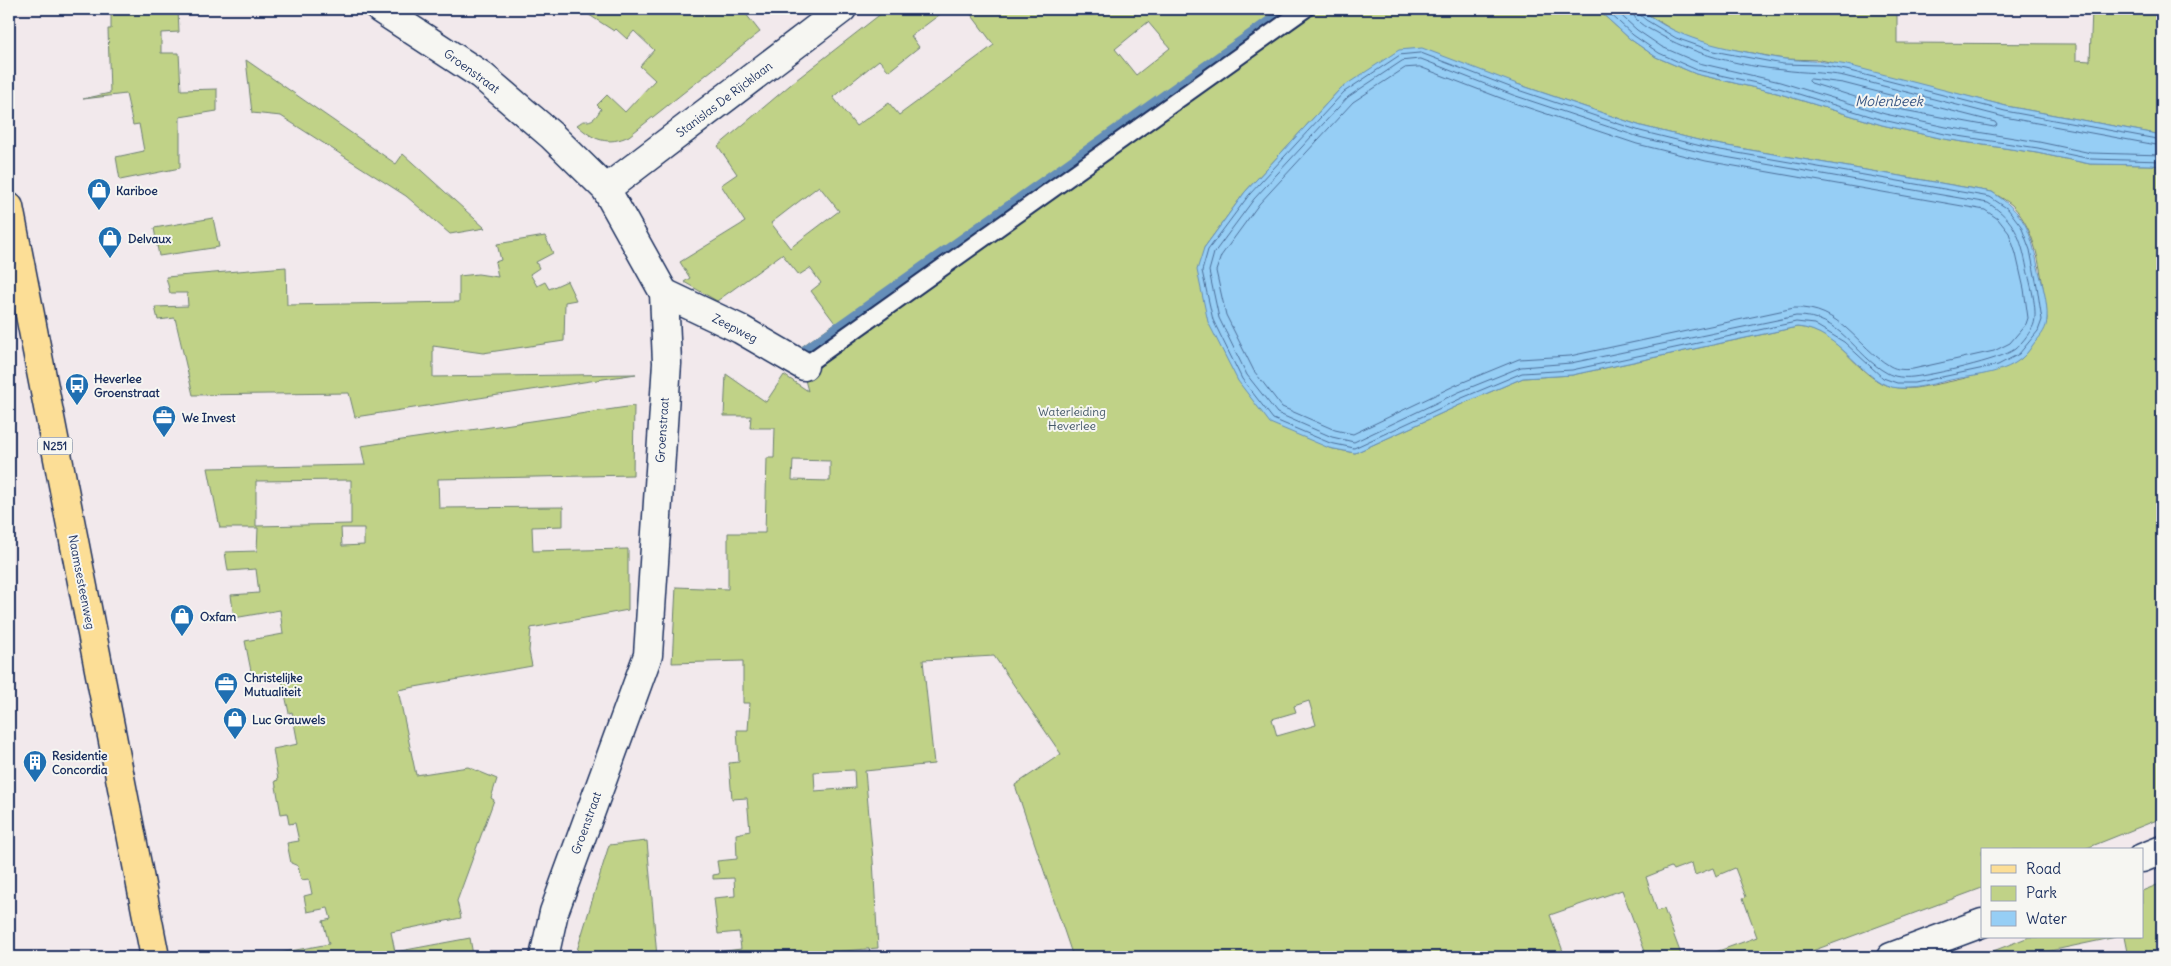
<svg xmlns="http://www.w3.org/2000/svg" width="2171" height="966" viewBox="0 0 2171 966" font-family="Delius,sans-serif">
	<rect width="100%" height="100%" fill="#f2e9ec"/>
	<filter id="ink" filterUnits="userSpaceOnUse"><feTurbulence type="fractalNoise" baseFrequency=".02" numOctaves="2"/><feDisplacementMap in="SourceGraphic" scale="10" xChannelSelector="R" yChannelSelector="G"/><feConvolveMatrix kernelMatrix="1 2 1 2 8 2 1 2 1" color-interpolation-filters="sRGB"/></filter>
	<g filter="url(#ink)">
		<!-- green -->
		<g fill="#c0d287" stroke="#6e8072" fill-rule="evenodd">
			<path d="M111,9H178L179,32L161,33V53H179L181,90L217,89V111L180,117V168L120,180L116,157L144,151L139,124L133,125L126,94L83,99L110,93L108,29H111Z"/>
			<path d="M580,9H742L760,32L629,136C608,146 593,140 577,125L583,121C593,122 596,117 601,109L597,105L607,95L625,112L655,80L640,66L654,50L634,31L627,39L616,29L614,31Z"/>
			<path d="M887,9H947L911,36L919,47L889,71L879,60L833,97L856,126L889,103L899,115L994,45L967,9H1597L1630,39L1656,57L1696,74L1777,93L1882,125L1944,139L2037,153L2090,164L2152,165L2162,166V818L2082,850H1982V888L1796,957H1702L1757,937L1743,898L1746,897L1735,868L1716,876L1713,868L1695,875L1692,863L1673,870L1671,867L1646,877L1657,911L1664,909L1682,957H1647L1622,890L1550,915L1565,957H1073L1015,785L1061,754L994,656L923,660L934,764L865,771L873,860L878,948L777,957H720L719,952L741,949L739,932L718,934L714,898L735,896L734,878L713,879V875L719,874L717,861L737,859L736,834L750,831L747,798L732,799L729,763L739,762L737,730H748L750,703H743V661L672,663L676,587L728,589V533H765L767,458H774L775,428H750L751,416H724L726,374L766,402L784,375L808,391L797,350L835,323L811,291L821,283L810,268L799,275L782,254L717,301L684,282L690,278L680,262L745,222L721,185L737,174L718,146L796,80ZM1148,22L1170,48L1136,75L1115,49ZM1517,84L1641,126L1710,143L1992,192C1998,196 2006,200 2012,205C2040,234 2042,283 2047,320C2040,330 2030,351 2022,358C2005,371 1937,385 1915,388C1904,389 1891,388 1881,383C1850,366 1837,330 1797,327L1572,375L1523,378L1464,403L1355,453L1329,448L1204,248L1245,192L1341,88ZM819,186L839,211L790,248L771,223ZM793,460L830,461V481L792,480ZM1309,701L1316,725L1277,736L1272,719L1296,712L1294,706ZM854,770L855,788L815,791L814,772Z"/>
			<path d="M1641,9H1897V43L2076,44V60L2090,61L2092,9H2162V135L2006,106L1821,60L1784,59L1714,46L1679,34L1650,16Z"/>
			<path d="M246,60L396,164L403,154L485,228L450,234L406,196L281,116L252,113Z"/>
			<path d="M213,218L219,247L159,256L154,228Z"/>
			<path d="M545,236L553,253L536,262L539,268L530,274L537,286L545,282L549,289L567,281L576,300L565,302L564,341L483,353L433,346V377L636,374L355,417L349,393L193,395L175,318L158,320L155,307L188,306L187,293H170L166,277L286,267L287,305L459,302V276L478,274L498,277L495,262L501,260L497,244Z"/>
			<path d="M634,406L633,475L438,479L439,508L563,507V526L532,527L533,551L628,549V610L531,628L529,651L532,666L398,690L416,775L468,767L497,779L491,798L494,800L457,901L461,918L391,932L395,952L470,938L473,955L477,957H275L274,954L329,944L323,921L331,919L328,908L307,912L304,896L312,894L309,879L301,880L298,866L291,863L287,843L299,841L295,823L289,824L287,813L281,814L275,781L278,780L273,749L298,744L292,712L289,713L281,676L253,681L245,641L283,634L280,610L234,618L231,595L259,593L256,569L228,571L225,552L257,551L258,528H220L208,468L365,465L361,446ZM351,480V524L256,526V481ZM341,528H364V545L342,546Z"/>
			<path d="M647,841L657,957H575L609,845Z"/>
			<path d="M2162,883V957H2128L2124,937H2142V891Z"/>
			<path d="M2029,937H2116L2031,955V957H1978Z"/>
		</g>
		<!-- water -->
		<g fill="#96cef5" stroke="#658eb9">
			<path d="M1597,9H1641C1672,36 1711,45 1751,53C1762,55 1774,58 1785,59C1806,61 1826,61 1847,65L2006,106L2162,135V166L2152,165L2090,164L2037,153L1944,139L1882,125L1777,93L1696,74L1656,57L1630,39Z"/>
			<path d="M1422,48L1517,84L1641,126L1710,143L1992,192C2025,214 2030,229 2038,267C2042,283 2048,302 2047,319C2047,328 2041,336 2035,342C2031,347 2028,353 2023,357C2006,373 1977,375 1955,379C1936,383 1918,389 1899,388C1864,387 1842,330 1797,327L1572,375L1523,378L1464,403L1355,453L1329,448L1270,423L1238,381L1208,322L1197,270L1204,248L1245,192L1341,88L1399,50Z"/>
		</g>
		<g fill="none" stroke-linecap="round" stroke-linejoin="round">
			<!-- shore -->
			<g stroke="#4c6f9a" stroke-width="1">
				<path d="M1605,9L1633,35L1659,53L1681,63L1697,70L1779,88L1883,120L1945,134L2038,148L2091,159L2162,161"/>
				<path d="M1614,9L1637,30L1662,47L1699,63L1780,82L1885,114L1946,127L2039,142L2091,153L2162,155"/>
				<path d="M1632,9C1633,21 1645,27 1655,32C1691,54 1741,66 1783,70C1804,73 1824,72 1844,76L2004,117L2162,146"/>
				<path d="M1638,9L1639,14L1646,20L1676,38L1713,51L1783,64L1821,65L1846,70L2005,111L2162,140"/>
				<path d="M1421,53L1515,89L1640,131L1709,148L1990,197L2008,209L2021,226L2030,250L2037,286L2042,320L2038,331L2019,354L1998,365L1914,383H1897L1883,378L1844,342L1814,324L1796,322L1572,370L1522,373L1462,398L1354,448L1330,443L1273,419L1242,379L1213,320L1202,271L1208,250L1249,195L1344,92L1400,55Z"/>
				<path d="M1421,59L1513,95L1639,137L1708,154L1988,203C2015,220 2021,238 2027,269C2030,283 2040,316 2032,328C2028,335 2021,344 2015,349C2001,360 1932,375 1913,377C1904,378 1894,377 1887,373C1854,355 1841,315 1796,316L1571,363L1521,367L1459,392L1354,442L1332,437L1277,413L1247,375L1219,318L1209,271L1214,253L1254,199L1348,97L1402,61Z"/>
				<path d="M1420,67L1511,102L1637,144L1706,161L1985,210L1998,219L2009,233L2016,254L2024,289L2028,318L2026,324L2010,343L1994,351L1913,369C1905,370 1897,370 1890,366C1856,346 1841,306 1794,308L1570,356L1519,359L1456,385L1353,434L1335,430L1282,407L1254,371L1226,315L1216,271L1221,256L1259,204L1353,102L1405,68Z"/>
				<path d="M1811,79L1843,83L1995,122L1997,125L1994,127L1887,107L1811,83L1809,81Z"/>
			</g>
			<!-- stream -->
			<path stroke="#658eb9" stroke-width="12" d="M803,353L1288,9"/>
			<!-- lane casing -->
			<g stroke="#1b2f5e" stroke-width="20">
				<path id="lane" d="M804,366L1305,9"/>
			</g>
			<!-- street casing -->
			<g stroke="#1b2f5e" stroke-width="31">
				<g id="street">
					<path d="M380,9L481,75L551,135L606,189L664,293L667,363L648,655L554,912L544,957"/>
					<path d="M606,189L842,9"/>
					<path d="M664,293L740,329L804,366"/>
					<path d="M2142,858L2162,850"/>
					<path d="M1891,957L1982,923"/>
				</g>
			</g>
			<!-- primary casing -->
			<g stroke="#1b2f5e" stroke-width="31">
				<path id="primary" d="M9,207L155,957"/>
			</g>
			<!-- lane -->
			<use href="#lane" stroke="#f6f6f2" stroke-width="16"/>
			<!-- street -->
			<use href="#street" stroke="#f6f6f2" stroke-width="28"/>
			<!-- primary -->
			<use href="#primary" stroke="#fcde96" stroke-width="28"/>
		</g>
	</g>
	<!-- icons -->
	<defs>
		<g id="shop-pin" transform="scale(1.25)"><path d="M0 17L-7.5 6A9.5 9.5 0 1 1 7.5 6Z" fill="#1f6fb2" stroke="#f6f6f2"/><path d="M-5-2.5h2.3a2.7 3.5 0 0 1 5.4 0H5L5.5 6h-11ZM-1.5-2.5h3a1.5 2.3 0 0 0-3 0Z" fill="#fff"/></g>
		<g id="bus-pin" transform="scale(1.25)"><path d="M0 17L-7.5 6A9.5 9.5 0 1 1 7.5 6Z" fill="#1f6fb2" stroke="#f6f6f2"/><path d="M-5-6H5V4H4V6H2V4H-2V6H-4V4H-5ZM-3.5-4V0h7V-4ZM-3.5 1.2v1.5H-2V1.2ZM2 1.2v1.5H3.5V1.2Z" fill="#fff"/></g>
		<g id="office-pin" transform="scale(1.25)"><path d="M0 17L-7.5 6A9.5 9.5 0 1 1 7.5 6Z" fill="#1f6fb2" stroke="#f6f6f2"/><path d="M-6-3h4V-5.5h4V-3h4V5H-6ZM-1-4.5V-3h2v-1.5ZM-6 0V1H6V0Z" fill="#fff"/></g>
		<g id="building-pin" transform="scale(1.25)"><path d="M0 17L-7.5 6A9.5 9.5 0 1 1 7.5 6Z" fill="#1f6fb2" stroke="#f6f6f2"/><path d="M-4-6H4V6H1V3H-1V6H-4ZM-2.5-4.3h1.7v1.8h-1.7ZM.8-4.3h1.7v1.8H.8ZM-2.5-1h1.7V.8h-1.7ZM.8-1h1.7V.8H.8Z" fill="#fff"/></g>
	</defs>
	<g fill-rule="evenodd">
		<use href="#shop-pin" x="99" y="190"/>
		<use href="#shop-pin" x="110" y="238"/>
		<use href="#bus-pin" x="77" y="385"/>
		<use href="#office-pin" x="164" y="417"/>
		<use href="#shop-pin" x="182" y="616"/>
		<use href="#office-pin" x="226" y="684"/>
		<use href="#shop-pin" x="235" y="719"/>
		<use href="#building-pin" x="35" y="762"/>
	</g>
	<g text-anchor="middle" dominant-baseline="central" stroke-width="4" stroke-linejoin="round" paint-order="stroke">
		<!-- shield labels -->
		<rect fill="#f6f6f2" stroke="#5d6b8a" stroke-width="1" x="37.5" y="437.5" width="35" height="17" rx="4"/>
		<g font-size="11" font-weight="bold" fill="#1b2f5e">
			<text x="55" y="446">N251</text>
		</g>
		<!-- street labels -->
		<g font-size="12" fill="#1b2f5e" stroke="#f6f6f2">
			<text transform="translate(472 71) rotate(36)">Groenstraat</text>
			<text transform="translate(724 99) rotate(-37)">Stanislas De Rijcklaan</text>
			<text transform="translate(735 328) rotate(27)">Zeepweg</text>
			<text transform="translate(662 430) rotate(-86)">Groenstraat</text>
			<text transform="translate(82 582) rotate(79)">Naamsesteenweg</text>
			<text transform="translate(586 823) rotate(-70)">Groenstraat</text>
		</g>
		<!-- poi labels -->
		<g font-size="12" font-weight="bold" fill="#1b2f5e" stroke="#f6f6f2" text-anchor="start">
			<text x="116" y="190">Kariboe</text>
			<text x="128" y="238">Delvaux</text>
			<text x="94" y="378">Heverlee<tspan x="94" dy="14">Groenstraat</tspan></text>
			<text x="182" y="417">We Invest</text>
			<text x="200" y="616">Oxfam</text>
			<text x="244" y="677">Christelijke<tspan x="244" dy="14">Mutualiteit</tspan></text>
			<text x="252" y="719">Luc Grauwels</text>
			<text x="52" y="755">Residentie<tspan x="52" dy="14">Concordia</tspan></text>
		</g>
		<!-- park labels -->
		<g font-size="12" fill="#445868" stroke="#f6f6f2">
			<text x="1072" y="411">Waterleiding<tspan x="1072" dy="14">Heverlee</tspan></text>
		</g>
		<!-- water labels -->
		<g font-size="14" font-style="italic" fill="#3a5784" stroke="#f6f6f2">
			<text x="1889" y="101">Molenbeek</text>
		</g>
	</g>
	<!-- margin -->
	<rect width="2171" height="966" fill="none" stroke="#f6f6f2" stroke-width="30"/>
	<rect x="15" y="15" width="2141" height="936" fill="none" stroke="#1b2f5e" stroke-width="2" filter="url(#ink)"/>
	<!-- legend -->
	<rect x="1981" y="848" width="162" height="90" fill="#f6f6f2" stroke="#9ea6b7"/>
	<rect x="1991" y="865" width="25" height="8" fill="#fcde96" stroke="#9ea6b7"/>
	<text x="2026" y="874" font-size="15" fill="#1b2f5e">Road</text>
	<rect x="1991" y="886" width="25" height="15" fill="#c0d287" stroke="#9ea6b7"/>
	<text x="2026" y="898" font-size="15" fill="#1b2f5e">Park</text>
	<rect x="1991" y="911" width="25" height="15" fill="#96cef5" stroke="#9ea6b7"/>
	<text x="2026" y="924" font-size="15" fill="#1b2f5e">Water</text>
</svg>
